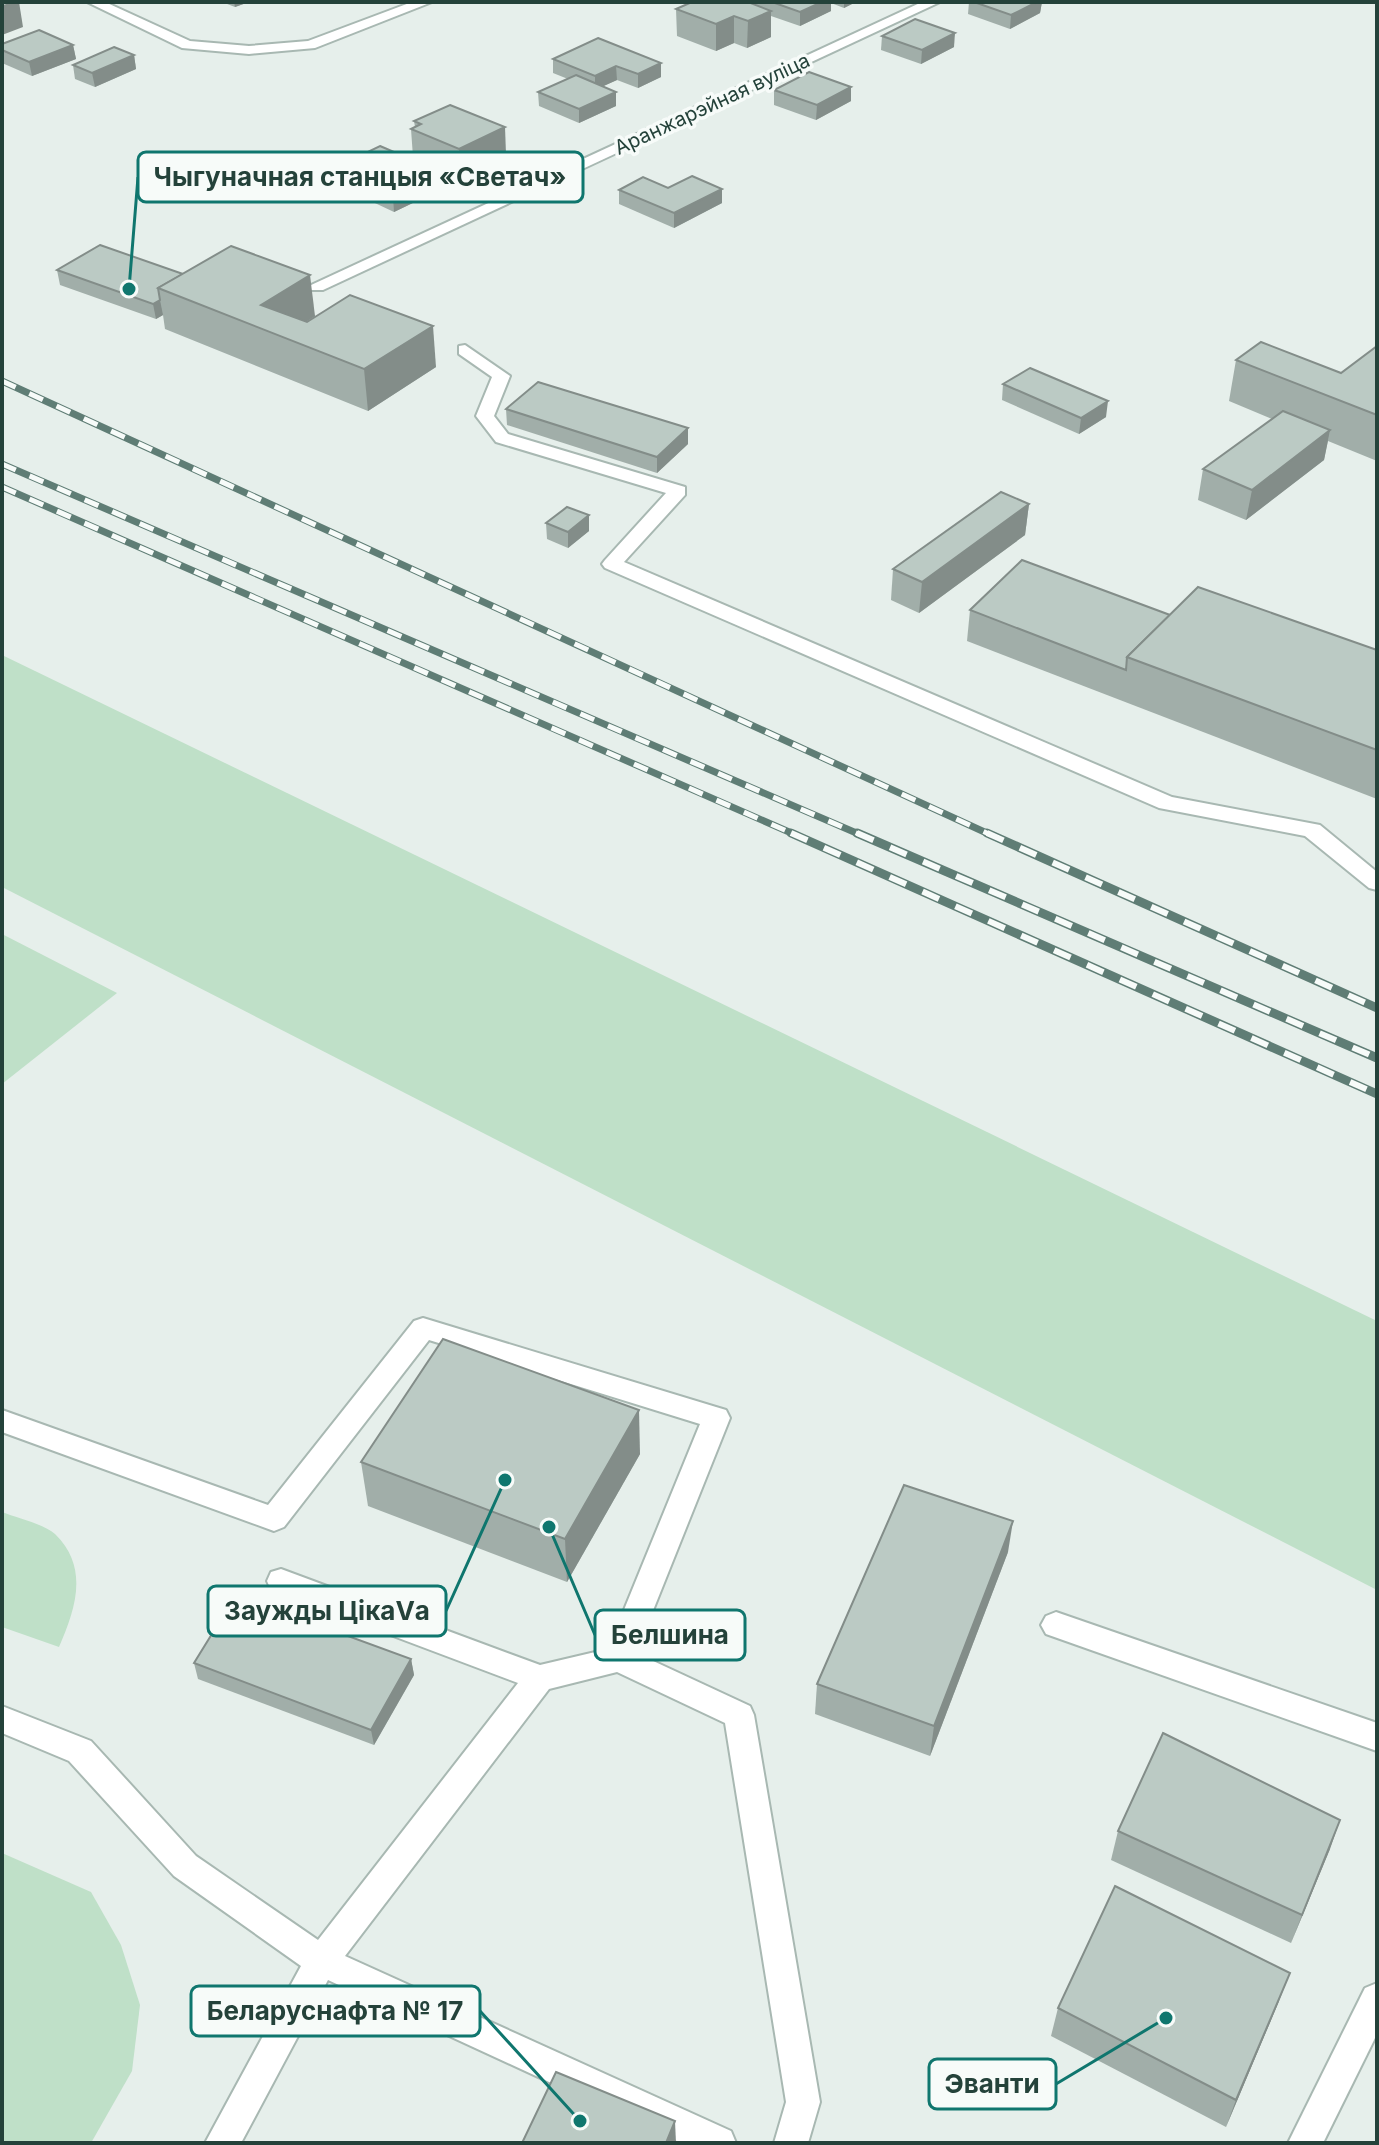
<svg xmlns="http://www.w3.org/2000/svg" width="1379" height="2145" viewBox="0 0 1379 2145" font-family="Inter,sans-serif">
	<rect width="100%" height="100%" fill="#e6efeb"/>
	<!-- green -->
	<g fill="#bfe0c8">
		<path d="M2,655L1377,1321V1590L2,887Z"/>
		<path d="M2,934L117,993L2,1084Z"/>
		<path d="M2,1512C17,1518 44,1524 55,1534C90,1568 75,1610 59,1647L2,1627Z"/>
		<path d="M2,1853L91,1892L121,1945L140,2005L132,2071L91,2143H2Z"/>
	</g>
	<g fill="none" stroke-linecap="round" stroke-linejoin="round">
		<!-- minor casing -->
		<g stroke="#a8b8b2" stroke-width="4">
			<g id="minor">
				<path d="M87,2H105L190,41L249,46L308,41L412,2H432L315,48L249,54L182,48Z"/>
				<path d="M922,2H940L323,290H311L309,286Z"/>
				<path d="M465,345L510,376L494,416L508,434L685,487V495L624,562L1172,797L1320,825L1377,872V890L1369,888L1305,836L1159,808L605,568L602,564L605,560L666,493L496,442L476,416L492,377L459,354V346Z"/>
				<path d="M423,1318L716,1407L726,1410L730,1418L636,1653L750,1706L754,1715L820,2102L808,2143H774L786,2102L725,1723L617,1672L549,1689L345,1956L731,2131L736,2143H681L328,1980L241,2143H205L301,1966L174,1876L69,1761L2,1733V1706L91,1741L196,1856L318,1940L518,1683L271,1590L267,1581L271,1572L281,1569L540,1665L608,1649L700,1424L429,1340L284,1527L274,1531L2,1432V1410L268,1505L414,1321Z"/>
				<path d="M1056,1612L1377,1723V1751L1046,1634L1041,1625L1046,1616Z"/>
				<path d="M1377,1983V2034L1323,2143H1288L1365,1988Z"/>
			</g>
		</g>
		<!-- minor -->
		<use href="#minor" fill="#fff" fill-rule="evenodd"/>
		<!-- rail-far1 casing -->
		<g stroke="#5f7d75" stroke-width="7">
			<g id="rail-far1">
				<path d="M2,381L991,835"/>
				<path d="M2,464L861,835"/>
				<path d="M2,487L796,835"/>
			</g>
		</g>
		<!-- rail casing -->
		<g stroke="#5f7d75" stroke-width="9">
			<g id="rail">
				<path d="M791,833L1377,1094"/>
				<path d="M857,833L1377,1058"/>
				<path d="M987,833L1377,1008"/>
			</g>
		</g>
		<!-- rail-far1 -->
		<use href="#rail-far1" stroke="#f7fbf9" stroke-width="5" stroke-dasharray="15" stroke-linecap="butt"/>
		<!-- rail -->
		<use href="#rail" stroke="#f7fbf9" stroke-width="6" stroke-dasharray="18" stroke-linecap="butt"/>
	</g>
	<!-- wall -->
	<g fill="#a1aea9">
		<path d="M222,2H249L235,7Z"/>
		<path d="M692,2H856L844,8L831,3V11L800,26L771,16V37L747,48L734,43L716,51L677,36L676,9Z"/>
		<path d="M969,2H1042L1040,13L1010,29L968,14Z"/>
		<path d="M882,36L954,47L921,64L881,50Z"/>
		<path d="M2,44L73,45L76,59L32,76L2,63Z"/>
		<path d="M134,55L136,69L95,87L75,79L73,65Z"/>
		<path d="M553,59L661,63V77L638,88L617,80L603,86L616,92V106L579,123L539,106L538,92L568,79L553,73Z"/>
		<path d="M851,87V101L816,120L774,105V90Z"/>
		<path d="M414,121L506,154L460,177L413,157L411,129L415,127Z"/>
		<path d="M351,160L443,173L444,188L394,212L360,196L358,182L363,179L352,174Z"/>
		<path d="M668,188L722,203L674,228L619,204V190Z"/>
		<path d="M57,270L183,274L315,316L436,367L368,411L165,329L163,315L156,319L60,285Z"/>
		<path d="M1377,346V461L1328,441L1324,460L1246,520L1198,500L1203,469L1272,419L1229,401L1236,360L1341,373Z"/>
		<path d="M1003,384L1106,417L1079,434L1002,400Z"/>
		<path d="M506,409L688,444L657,473L507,425Z"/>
		<path d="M1029,504L1025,535L919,613L891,600L893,569Z"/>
		<path d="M546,523L589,531L568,548L547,539Z"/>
		<path d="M970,610L1170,615L1377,650V799L967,641Z"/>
		<path d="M640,1454L567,1582L368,1506L361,1462Z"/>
		<path d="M1008,1552L930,1756L815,1714L817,1684Z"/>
		<path d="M411,1659L414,1675L374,1745L198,1679L194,1663Z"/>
		<path d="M1118,1831L1330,1849L1291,1943L1111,1860Z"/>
		<path d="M1279,2001L1226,2127L1051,2036L1058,2008Z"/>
	</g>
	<!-- shaded-wall -->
	<g fill="#838d89">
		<path d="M14,2H19L23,27L2,35V7Z"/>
		<path d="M234,2H249L235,7Z"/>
		<path d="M822,2H831V11L800,26V12Z"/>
		<path d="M844,2H856L844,8Z"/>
		<path d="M1037,2H1042L1040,13L1010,29L1011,15Z"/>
		<path d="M771,11V37L747,48L748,21Z"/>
		<path d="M734,16V43L716,51V24Z"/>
		<path d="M955,33L954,47L921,64L922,50Z"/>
		<path d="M73,45L76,59L32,76L29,62Z"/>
		<path d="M134,55L136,69L95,87L92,73Z"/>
		<path d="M661,63V77L638,88V74Z"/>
		<path d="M616,66L617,80L595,90V76Z"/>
		<path d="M851,87V101L816,120L817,105Z"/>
		<path d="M616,92V106L579,123V109Z"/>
		<path d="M505,127L506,154L460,177L459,149Z"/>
		<path d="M443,173L444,188L394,212L393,197Z"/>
		<path d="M722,189V203L674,228V213Z"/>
		<path d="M310,275L315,316L282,337L261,305Z"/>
		<path d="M160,300L163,315L156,319L153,304Z"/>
		<path d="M433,326L436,367L368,411L364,369Z"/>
		<path d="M1108,401L1106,417L1079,434L1081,418Z"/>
		<path d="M688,428V444L657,473V457Z"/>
		<path d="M1330,430L1324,460L1246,520L1252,490Z"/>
		<path d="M1029,504L1025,535L919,613L922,582Z"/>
		<path d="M589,515V531L568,548V532Z"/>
		<path d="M639,1410L640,1454L567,1582L565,1539Z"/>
		<path d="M1013,1521L1008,1552L930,1756L934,1726Z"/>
		<path d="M411,1659L414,1675L374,1745L371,1730Z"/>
		<path d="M1340,1820L1330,1849L1291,1943L1302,1915Z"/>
		<path d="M1290,1973L1279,2001L1226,2127L1236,2100Z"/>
		<path d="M675,2121L676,2143H666Z"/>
	</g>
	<!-- building -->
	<g fill="#bbcac4" stroke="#838d89" stroke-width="2">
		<path d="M2,2H14L2,7Z"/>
		<path d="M692,2H748L771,11L748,21L734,16L716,24L676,9Z"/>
		<path d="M772,2H822L800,12Z"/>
		<path d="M974,2H1037L1011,15Z"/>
		<path d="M915,19L955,33L922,50L882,36Z"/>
		<path d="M39,30L73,45L29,62L2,50V44Z"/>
		<path d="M598,38L661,63L638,74L616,66L595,76L553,59Z"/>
		<path d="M114,47L134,55L92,73L73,65Z"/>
		<path d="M809,72L851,87L817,105L774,90Z"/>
		<path d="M576,75L616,92L579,109L538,92Z"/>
		<path d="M450,105L505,127L459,149L411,129L421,124L414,121Z"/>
		<path d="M380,146L443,173L393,197L358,182L379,172L351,160Z"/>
		<path d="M692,176L722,189L674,213L619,190L643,177L668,188Z"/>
		<path d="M100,245L183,274L158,288L160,300L153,304L57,270Z"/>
		<path d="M231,246L310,275L261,305L307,322L350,295L433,326L364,369L158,288Z"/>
		<path d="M1261,342L1341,373L1377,346V415L1236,360Z"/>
		<path d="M1030,368L1108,401L1081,418L1003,384Z"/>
		<path d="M538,382L688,428L657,457L506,409Z"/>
		<path d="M1283,411L1330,430L1252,490L1203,469Z"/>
		<path d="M1001,492L1029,504L922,582L893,569Z"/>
		<path d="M567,507L589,515L568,532L546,523Z"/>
		<path d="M1022,560L1170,615L1127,657L1126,670L970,610Z"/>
		<path d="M1198,587L1377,650V750L1127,657Z"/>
		<path d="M443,1339L639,1410L565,1539L361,1462Z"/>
		<path d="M904,1485L1013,1521L934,1726L817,1684Z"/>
		<path d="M236,1595L411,1659L371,1730L194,1663Z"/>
		<path d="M1163,1733L1340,1820L1302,1915L1118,1831Z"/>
		<path d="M1115,1886L1290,1973L1236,2100L1058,2008Z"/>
		<path d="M556,2072L675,2121L666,2143H522Z"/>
	</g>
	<g text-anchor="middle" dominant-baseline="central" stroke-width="7" stroke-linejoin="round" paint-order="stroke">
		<!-- far-street labels -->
		<g font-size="20" fill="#24423a" stroke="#f7fbf9">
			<text transform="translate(712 104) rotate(-25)">Аранжарэйная вуліца</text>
		</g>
	</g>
	<!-- callouts -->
	<path fill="none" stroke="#0f766e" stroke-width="3" d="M129 289L138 177M505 1480L446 1611M549 1527L595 1635M580 2121L480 2011M1166 2018L1056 2084"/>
	<g fill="#0f766e" stroke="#f7fbf9" stroke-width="3">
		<circle cx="129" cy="289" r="8"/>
		<circle cx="505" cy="1480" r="8"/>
		<circle cx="549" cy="1527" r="8"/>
		<circle cx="580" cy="2121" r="8"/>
		<circle cx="1166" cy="2018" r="8"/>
	</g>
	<g fill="#f7fbf9" stroke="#0f766e" stroke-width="3">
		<rect x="138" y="152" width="445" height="50" rx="8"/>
		<rect x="208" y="1586" width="238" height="50" rx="8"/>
		<rect x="595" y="1610" width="150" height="50" rx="8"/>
		<rect x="191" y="1986" width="289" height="50" rx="8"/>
		<rect x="929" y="2059" width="127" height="50" rx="8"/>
	</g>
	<g font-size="26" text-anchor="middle" font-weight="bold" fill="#24423a">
		<text x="360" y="186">Чыгуначная станцыя «Светач»</text>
		<text x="327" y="1620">Заужды ЦікаVа</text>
		<text x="670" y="1644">Белшина</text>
		<text x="335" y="2020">Беларуснафта № 17</text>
		<text x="992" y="2093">Эванти</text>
	</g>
	<!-- border -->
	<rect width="1379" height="2145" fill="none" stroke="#24423a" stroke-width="8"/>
</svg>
